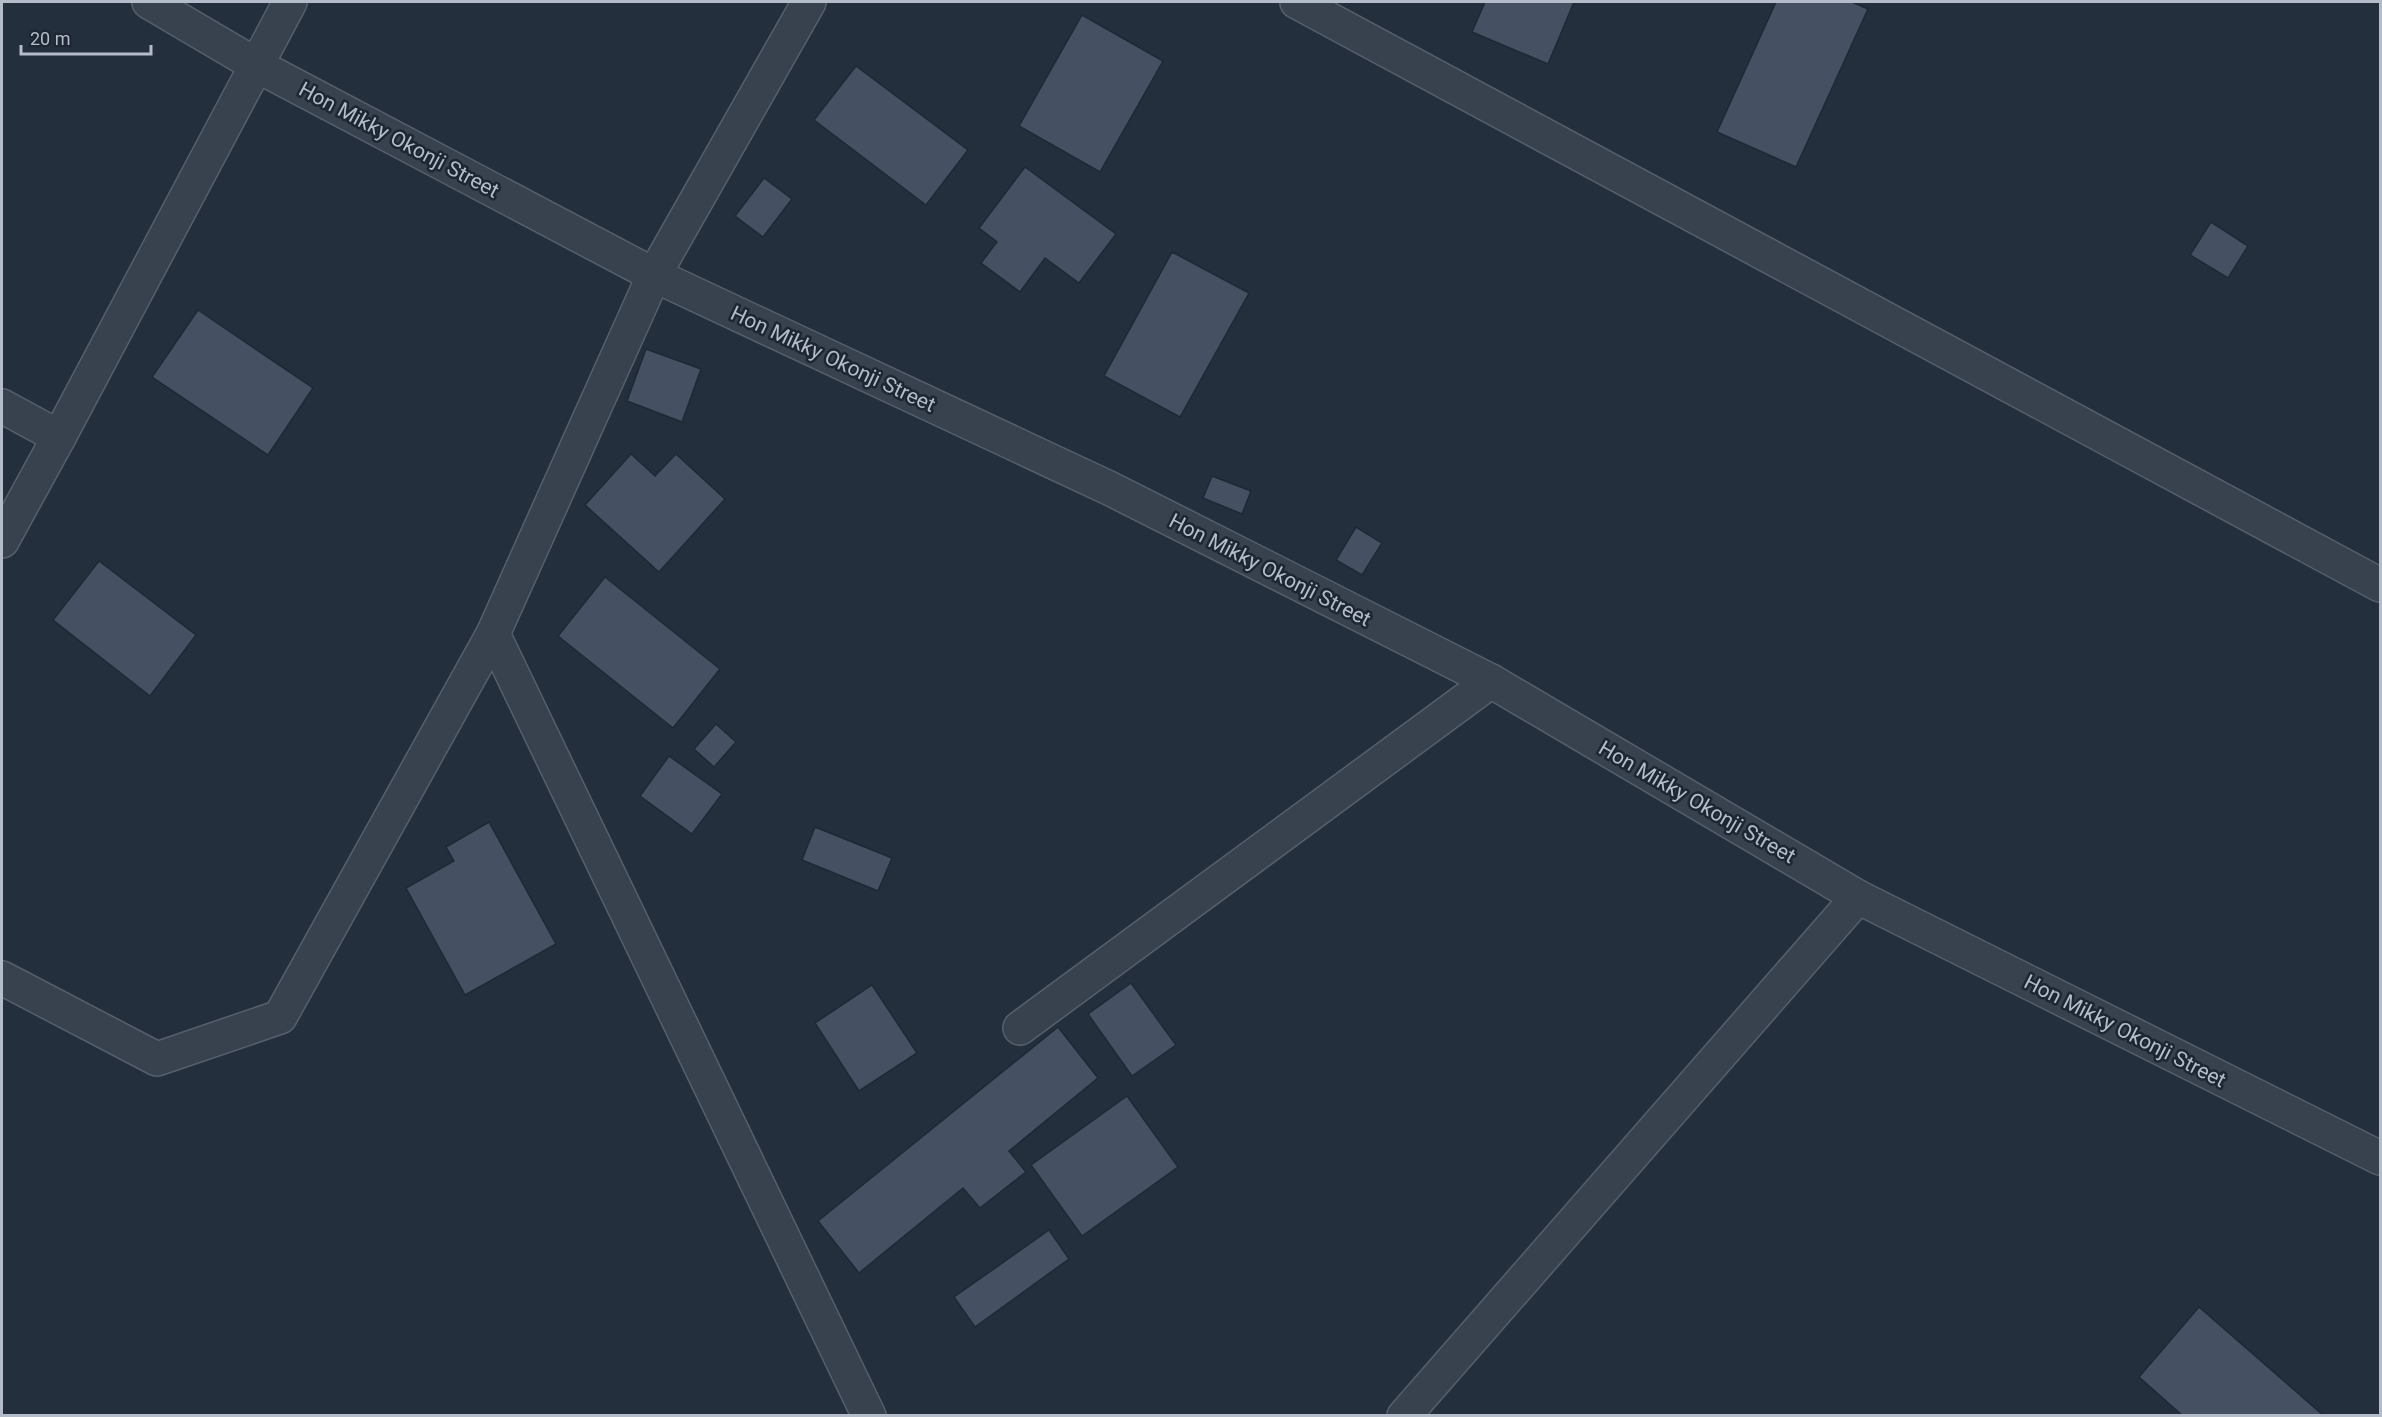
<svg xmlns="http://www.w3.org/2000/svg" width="2382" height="1417" viewBox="0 0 2382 1417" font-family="Roboto,sans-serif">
	<rect width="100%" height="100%" fill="#242f3e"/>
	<!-- building -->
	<g fill="#455162" stroke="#1f2835" stroke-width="1.5">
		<path d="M1485,2H1574L1548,64L1472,32Z"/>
		<path d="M1776,2H1852L1868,9L1796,167L1717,132Z"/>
		<path d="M1082,15L1163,61L1100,172L1019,126Z"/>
		<path d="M856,66L968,150L926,205L814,120Z"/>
		<path d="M1025,167L1116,234L1079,283L1045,258L1020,292L981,263L997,242L979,228Z"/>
		<path d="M764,178L792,199L763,237L735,216Z"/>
		<path d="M2211,222L2248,246L2228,278L2190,255Z"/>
		<path d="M1172,252L1249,293L1180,417L1104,376Z"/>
		<path d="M198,310L313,388L268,455L152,377Z"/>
		<path d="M646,349L701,369L682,422L627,401Z"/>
		<path d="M631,454L655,476L676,454L725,499L659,572L585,505Z"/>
		<path d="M1212,476L1251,491L1242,514L1203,498Z"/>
		<path d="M1356,527L1382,543L1362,575L1336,560Z"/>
		<path d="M99,561L196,635L150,696L53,620Z"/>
		<path d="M605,577L720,669L673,728L558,636Z"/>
		<path d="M716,724L736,742L714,767L694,749Z"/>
		<path d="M669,756L722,794L692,834L640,796Z"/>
		<path d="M489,822L556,944L465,995L406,888L454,861L446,847Z"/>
		<path d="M815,827L892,858L878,891L802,860Z"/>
		<path d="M1131,983L1176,1045L1132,1076L1088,1014Z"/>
		<path d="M872,985L917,1053L859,1091L815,1023Z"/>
		<path d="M1058,1027L1098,1078L1009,1151L1026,1172L980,1208L963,1188L859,1273L818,1221Z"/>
		<path d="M1127,1096L1178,1167L1082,1236L1031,1165Z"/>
		<path d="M1049,1230L1069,1259L975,1327L954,1297Z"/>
		<path d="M2199,1307L2324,1416H2183L2139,1377Z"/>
	</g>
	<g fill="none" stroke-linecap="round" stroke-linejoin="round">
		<!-- minor casing -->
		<g stroke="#565f6c" stroke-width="36">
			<g id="minor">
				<path d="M149,2L256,65L654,275L1111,489L1491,681L1858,897L2380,1158"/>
				<path d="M1297,2L2380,585"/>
				<path d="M2,406L59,437"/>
				<path d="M2,541L59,437L290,2"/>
				<path d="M493,634L869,1416"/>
				<path d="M2,978L157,1059L280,1017L493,634L654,275L809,2"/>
				<path d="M1020,1028L1491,681"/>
				<path d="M1404,1416L1858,897"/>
			</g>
		</g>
		<!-- minor -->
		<use href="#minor" stroke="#38414e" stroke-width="33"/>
	</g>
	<g text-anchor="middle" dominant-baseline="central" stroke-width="5" stroke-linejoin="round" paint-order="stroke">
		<!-- street labels -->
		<g font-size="21" fill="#b4bcc9" stroke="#1d2633">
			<text transform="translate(399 140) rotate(28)">Hon Mikky Okonji Street</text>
			<text transform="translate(833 359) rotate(25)">Hon Mikky Okonji Street</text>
			<text transform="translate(1270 570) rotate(27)">Hon Mikky Okonji Street</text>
			<text transform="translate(1697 802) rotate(30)">Hon Mikky Okonji Street</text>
			<text transform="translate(2125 1031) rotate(27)">Hon Mikky Okonji Street</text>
		</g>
	</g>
	<!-- border -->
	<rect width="2382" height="1417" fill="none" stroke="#b4bcc9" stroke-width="6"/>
	<!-- scale -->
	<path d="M21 45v9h130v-9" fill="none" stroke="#b4bcc9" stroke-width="3"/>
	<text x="30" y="45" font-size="18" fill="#b4bcc9" stroke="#1d2633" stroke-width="4.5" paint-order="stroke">20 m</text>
</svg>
